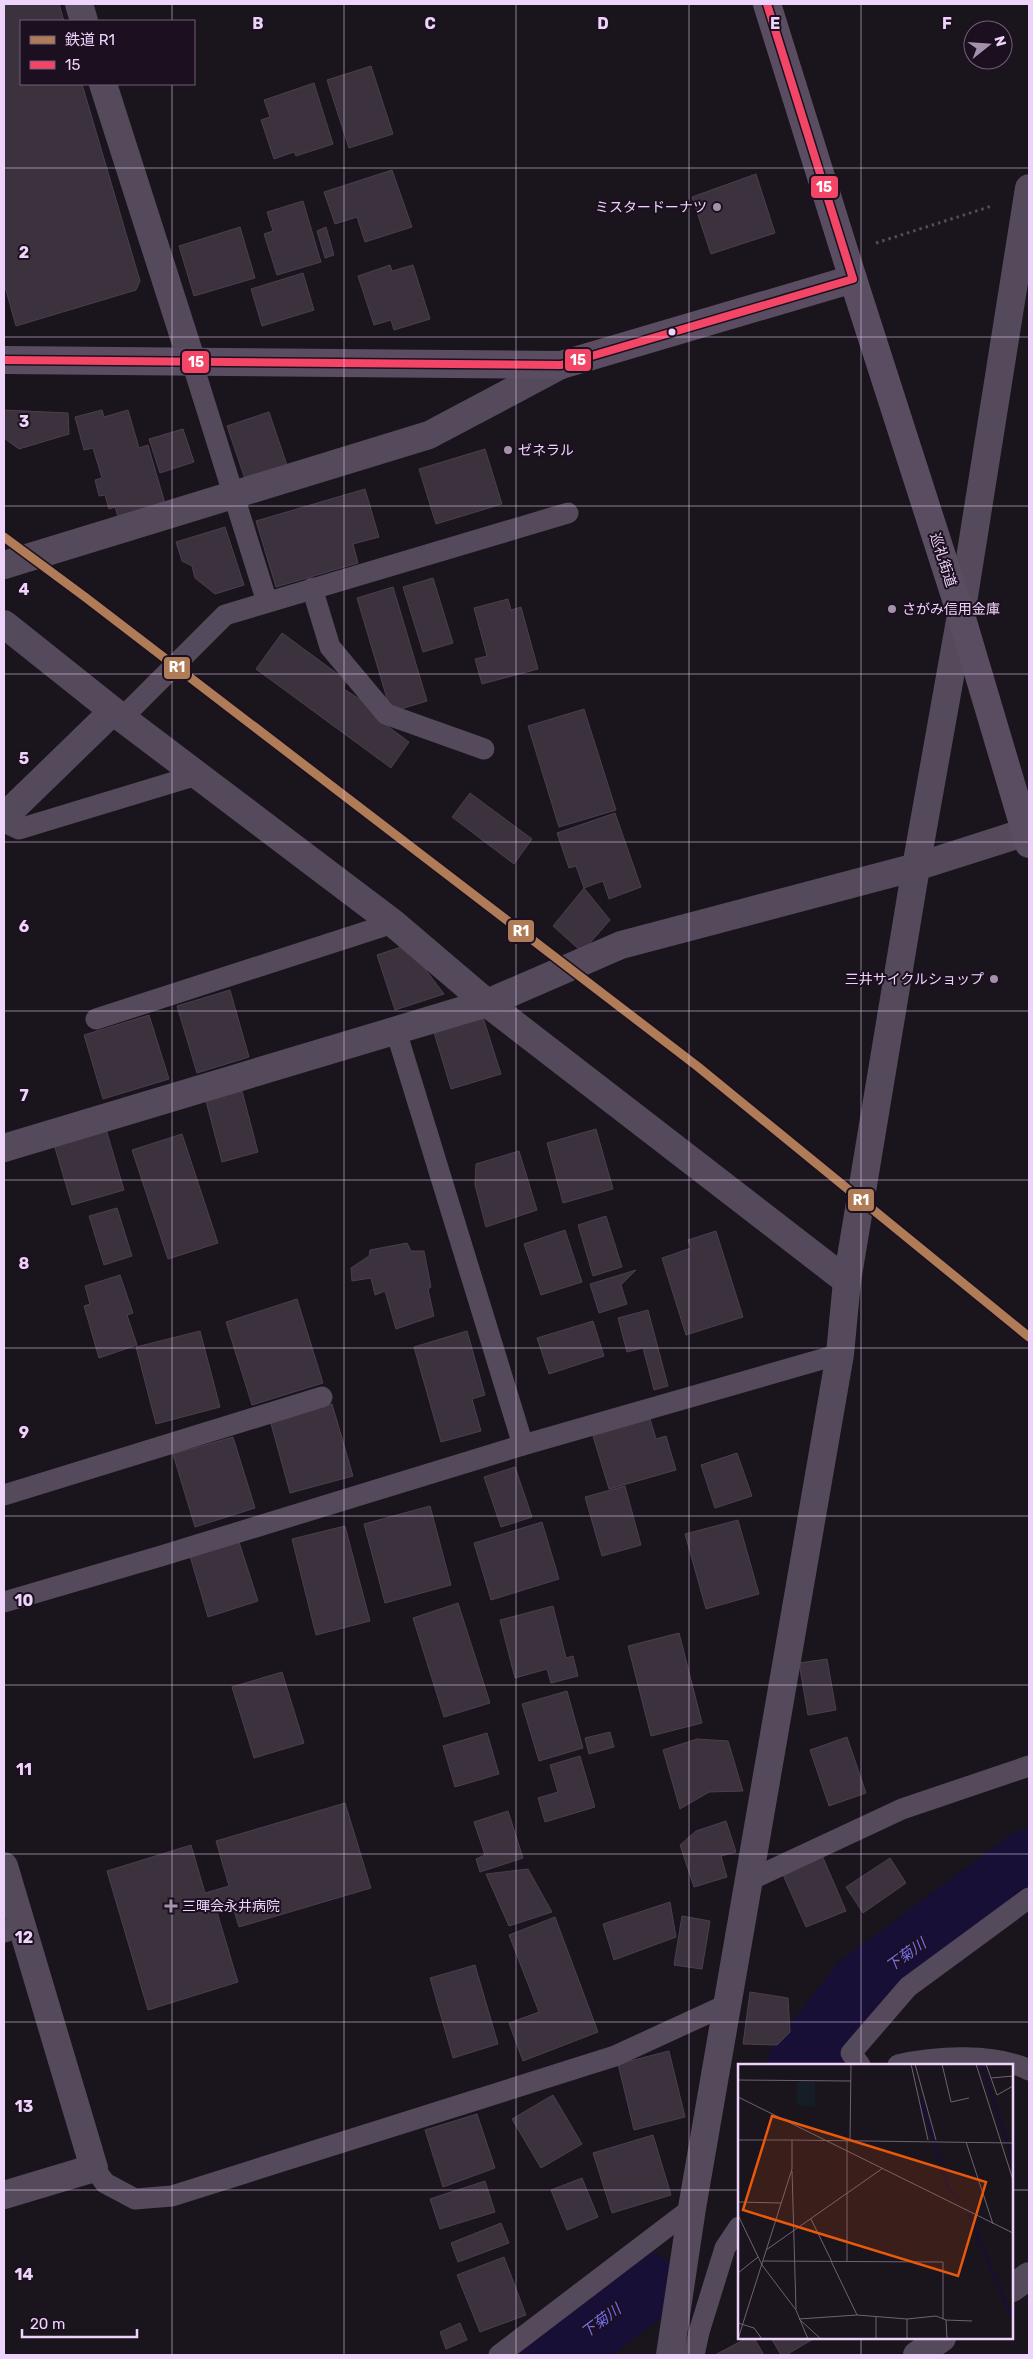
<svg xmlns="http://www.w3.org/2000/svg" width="1033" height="2359" viewBox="0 0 1033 2359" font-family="Rubik,'Noto Sans JP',sans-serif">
	<rect width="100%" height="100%" fill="#1a141c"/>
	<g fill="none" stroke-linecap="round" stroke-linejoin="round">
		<!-- river -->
		<g stroke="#180f36" stroke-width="69">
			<path d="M802,2065L863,1987L1029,1864"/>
			<path d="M556,2355L645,2287"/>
		</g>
	</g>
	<!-- building -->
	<g fill="#3b323e" stroke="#4b3f4f">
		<path d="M4,4H59L64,21H21V84H82L140,281L136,290L16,326L4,283Z"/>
		<path d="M371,66L393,134L349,148L327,80Z"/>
		<path d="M314,83L333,144L296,156L294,152L274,159L261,120L270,117L264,100Z"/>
		<path d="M392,170L412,227L365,242L357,217L335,224L324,192Z"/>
		<path d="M756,174L775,233L711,254L692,197Z"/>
		<path d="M303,201L321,262L277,275L264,234L273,231L267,212Z"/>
		<path d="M240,227L255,278L194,296L179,246Z"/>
		<path d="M326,227L334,255L325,258L317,231Z"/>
		<path d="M390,265L392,271L413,265L430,319L394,330L391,320L374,325L358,276Z"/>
		<path d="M303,273L314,310L262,326L251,289Z"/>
		<path d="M4,410L68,413L69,434L19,449L4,438Z"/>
		<path d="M102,410L104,417L128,410L139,448L148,445L166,507L119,520L115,507L109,509L105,495L99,496L95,480L102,478L93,448L84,450L75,417Z"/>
		<path d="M269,412L288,468L246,482L227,426Z"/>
		<path d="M183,429L194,462L160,473L149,439Z"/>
		<path d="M485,449L502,504L436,524L419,469Z"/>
		<path d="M365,489L379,537L353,544L358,563L276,587L256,521Z"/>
		<path d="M225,527L244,585L215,594L195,578L192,566L182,561L176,542Z"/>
		<path d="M433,578L453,643L423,652L403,587Z"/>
		<path d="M393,587L427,701L391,712L357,598Z"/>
		<path d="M508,599L511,610L521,607L538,669L482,684L475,659L487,656L474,608Z"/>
		<path d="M282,633L346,680L344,689L373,708L382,722L409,742L391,768L256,669Z"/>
		<path d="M584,709L616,810L559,827L528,726Z"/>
		<path d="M470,793L532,839L514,864L452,817Z"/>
		<path d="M615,813L641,887L609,899L603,881L584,888L576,866L569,868L557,833Z"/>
		<path d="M584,888L610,920L582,952L553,926Z"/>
		<path d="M407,945L444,994L395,1010L377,955Z"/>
		<path d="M230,990L249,1057L197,1073L177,1006Z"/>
		<path d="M482,1014L501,1074L451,1089L433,1029Z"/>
		<path d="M149,1015L169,1079L103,1099L84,1035Z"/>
		<path d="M242,1091L258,1152L222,1162L206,1101Z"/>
		<path d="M105,1126L124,1190L72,1205L53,1141Z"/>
		<path d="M596,1129L613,1189L563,1203L547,1143Z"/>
		<path d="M182,1134L218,1243L168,1259L132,1150Z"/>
		<path d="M519,1151L537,1210L486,1227L475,1185L476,1164Z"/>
		<path d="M117,1208L132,1256L104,1265L89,1216Z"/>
		<path d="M606,1216L622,1267L593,1276L578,1225Z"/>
		<path d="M565,1230L582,1282L541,1295L524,1244Z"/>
		<path d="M716,1231L743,1317L686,1335L662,1258L691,1248L688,1240Z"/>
		<path d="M407,1243L411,1251H424L431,1287L428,1289L434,1316L396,1329L385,1291L375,1295L371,1278L352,1281L351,1268L369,1256L370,1250Z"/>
		<path d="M636,1270L621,1285L627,1304L599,1313L590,1284Z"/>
		<path d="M120,1275L133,1313L127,1315L137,1345L99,1358L84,1306L90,1304L85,1286Z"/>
		<path d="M297,1299L323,1383L252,1405L226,1322Z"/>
		<path d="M648,1310L668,1386L654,1390L643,1348L627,1352L618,1318Z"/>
		<path d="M593,1321L604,1356L549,1374L537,1338Z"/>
		<path d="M200,1331L220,1407L156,1424L136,1347Z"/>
		<path d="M467,1331L485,1395L472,1399L481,1431L441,1442L414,1347Z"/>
		<path d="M332,1404L353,1476L290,1493L270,1420Z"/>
		<path d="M650,1419L656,1439L666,1436L676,1470L609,1489L593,1436Z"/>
		<path d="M233,1437L255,1508L195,1527L173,1454Z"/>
		<path d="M737,1453L752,1496L715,1508L701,1465Z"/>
		<path d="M515,1467L532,1517L501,1527L484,1477Z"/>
		<path d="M625,1486L641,1545L602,1556L585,1497Z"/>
		<path d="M430,1506L451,1585L385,1603L364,1524Z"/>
		<path d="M738,1520L759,1594L706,1609L685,1534Z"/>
		<path d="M542,1522L559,1579L491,1600L474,1543Z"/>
		<path d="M345,1526L370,1621L316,1635L292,1539Z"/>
		<path d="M239,1542L258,1601L208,1617L190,1556Z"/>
		<path d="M458,1603L490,1703L444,1717L413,1618Z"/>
		<path d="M553,1606L566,1658L573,1656L578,1676L551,1683L547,1669L515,1678L500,1620Z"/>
		<path d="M679,1633L702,1723L651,1736L628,1646Z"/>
		<path d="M827,1659L836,1710L808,1715L799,1663Z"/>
		<path d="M282,1672L304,1743L254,1758L232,1687Z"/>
		<path d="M567,1691L583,1748L539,1761L522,1704Z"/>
		<path d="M610,1732L614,1747L589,1754L585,1738Z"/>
		<path d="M487,1733L499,1774L455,1787L443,1746Z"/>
		<path d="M847,1737L866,1793L829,1806L810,1750Z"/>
		<path d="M697,1739L728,1741L743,1791L709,1792L680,1809L663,1750Z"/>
		<path d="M580,1756L595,1807L545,1822L538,1798L558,1792L550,1765Z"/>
		<path d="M345,1803L371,1888L239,1927L232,1904L216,1909L238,1982L148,2010L107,1871L191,1845L205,1893L229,1886L216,1841Z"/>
		<path d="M508,1811L523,1858L480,1872L476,1859L485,1855L474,1822Z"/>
		<path d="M726,1821L736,1852L721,1856L727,1877L694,1887L680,1845L696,1831Z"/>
		<path d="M821,1853L846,1911L806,1927L781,1870Z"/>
		<path d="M890,1858L906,1883L863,1913L846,1887Z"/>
		<path d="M528,1869L552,1912L509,1926L486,1874Z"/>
		<path d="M670,1902L676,1937L614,1960L603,1924Z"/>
		<path d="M682,1916L710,1921L702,1969L674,1965Z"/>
		<path d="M555,1917L598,2032L523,2061L509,2023L539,2012L509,1935Z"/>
		<path d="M475,1965L498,2044L453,2058L430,1978Z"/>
		<path d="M750,1992L788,1998L790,2032L777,2045L743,2044Z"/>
		<path d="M669,2051L685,2117L634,2130L618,2064Z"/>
		<path d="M553,2095L582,2144L541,2168L512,2119Z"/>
		<path d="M477,2114L495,2168L443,2187L425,2130Z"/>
		<path d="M653,2135L671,2195L612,2213L593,2153Z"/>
		<path d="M582,2178L598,2217L567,2230L551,2190Z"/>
		<path d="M485,2181L495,2212L440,2229L430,2199Z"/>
		<path d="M501,2223L509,2243L458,2262L451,2243Z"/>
		<path d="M504,2257L526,2315L480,2332L457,2275Z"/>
		<path d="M460,2323L467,2340L446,2349L440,2332Z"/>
		<path d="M747,2338H754L764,2355H715Z"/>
		<path d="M771,2338H815L786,2355H781Z"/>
	</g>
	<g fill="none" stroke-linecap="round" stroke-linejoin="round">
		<!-- path -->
		<path stroke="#504f5f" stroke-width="3" stroke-dasharray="2.5 4" stroke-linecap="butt" d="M876,243L992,206"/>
		<!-- lane -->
		<g stroke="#554a5b" stroke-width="21">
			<path d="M192,362L267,602"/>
			<path d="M312,588L330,647L386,714L484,749"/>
			<path d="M122,718L225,615L568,513"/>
			<path d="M4,822L19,829L197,775"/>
			<path d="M96,1019L393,923"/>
			<path d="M396,1031L523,1445"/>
			<path d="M4,1495L322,1397"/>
			<path d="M4,1602L161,1556L523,1445L840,1354"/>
			<path d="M750,1880L902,1809L1029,1766"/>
			<path d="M4,1932L22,1926"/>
			<path d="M860,2065L851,2053L908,1987L1029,1898"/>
			<path d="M898,2065C935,2056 995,2053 1029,2070"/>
			<path d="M94,2168L105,2183L135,2199L172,2196L615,2056L728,2004"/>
			<path d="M499,2355L692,2208"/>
			<path d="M694,2355L699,2332L725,2248L739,2227"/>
		</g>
		<!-- street -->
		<g stroke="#554a5b" stroke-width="28">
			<path d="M79,4L84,21"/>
			<path d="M103,84L192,362"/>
			<path d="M4,565L429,435L561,365"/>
			<path d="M4,624L122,718L393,923L487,1003L847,1281"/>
			<path d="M4,817L113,711"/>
			<path d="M4,1148L487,1003L621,945L916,867L1026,832"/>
			<path d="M4,1866L94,2168L4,2195"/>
			<path d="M1012,2288L1029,2276"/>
			<path d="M670,2355L692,2208L840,1354L847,1281L916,867L961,615L1029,188"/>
			<path d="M917,2355L942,2338"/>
		</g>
		<!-- secondary -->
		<g stroke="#5a4d62" stroke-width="28">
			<path d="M853,279L961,615L1029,844"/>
			<path d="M4,360L561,365L853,279L767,4"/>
		</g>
		<!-- bus-1 casing -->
		<g stroke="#1c1020" stroke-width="11">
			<path id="bus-1" d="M4,360L561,365L853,279L767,4"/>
		</g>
		<!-- bus-1 -->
		<use href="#bus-1" stroke="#f34667" stroke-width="8"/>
		<!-- rail-1 casing -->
		<g stroke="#1c1020" stroke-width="12">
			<path id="rail-1" d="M4,537L85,597L697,1066L1029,1337"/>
		</g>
		<!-- rail-1 -->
		<use href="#rail-1" stroke="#b07c57" stroke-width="9"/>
	</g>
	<!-- grid -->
	<path fill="none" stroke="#eed4fa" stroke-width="1" stroke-opacity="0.55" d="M172,4V21M344,4V2355M516,4V2355M689,4V2355M861,4V2065M172,84V2355M4,168H1029M4,337H1029M4,506H1029M4,674H1029M4,842H1029M4,1011H1029M4,1180H1029M4,1348H1029M4,1516H1029M4,1685H1029M4,1854H1029M4,2022H1029M4,2190H739M1012,2190H1029M861,2338V2355"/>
	<!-- markers -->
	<g fill="#a491ac" stroke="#1c1020" stroke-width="2">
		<circle cx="717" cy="207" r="5"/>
		<circle cx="508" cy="450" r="5"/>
		<circle cx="892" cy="609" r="5"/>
		<circle cx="994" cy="979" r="5"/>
		<path d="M168.5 1898.5h5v5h5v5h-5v5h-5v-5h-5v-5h5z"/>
	</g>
	<circle fill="#eed4fa" stroke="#1c1020" stroke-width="2" cx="672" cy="332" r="4.5"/>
	<g text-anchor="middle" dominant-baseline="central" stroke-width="4" stroke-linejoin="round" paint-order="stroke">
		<!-- poi labels -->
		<g font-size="14" fill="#eed4fa" stroke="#1c1020" text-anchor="start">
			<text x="707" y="207" text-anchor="end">ミスタードーナツ</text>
			<text x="518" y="450">ゼネラル</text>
			<text x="902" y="609">さがみ信用金庫</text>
			<text x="984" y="979" text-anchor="end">三井サイクルショップ</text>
			<text x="182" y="1906">三暉会永井病院</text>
		</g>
		<!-- street labels -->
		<g font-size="14" fill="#eed4fa" stroke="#1c1020">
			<text transform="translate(943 560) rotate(72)">巡礼街道</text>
		</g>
		<!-- water labels -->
		<g font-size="15" font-style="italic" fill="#736eed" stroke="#1c1020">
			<text transform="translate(906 1955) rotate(-36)">下菊川</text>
			<text transform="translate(601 2321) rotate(-37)">下菊川</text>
		</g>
	</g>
	<!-- overview -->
	<g transform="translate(738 2064)">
		<rect width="275" height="275" fill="#1a141c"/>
		<path d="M59,18H77V43L59,41Z" fill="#151d27"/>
		<path fill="none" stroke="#180f36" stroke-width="2.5" d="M244,0L275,96M183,35L210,123L222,137M231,151L275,256"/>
		<path fill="none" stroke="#6f6175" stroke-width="1" d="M173,0L190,76M177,0L198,76M204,0L213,38L231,34M238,0L275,116M248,0L259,31L275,22M253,14L275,12M0,16L113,17M0,33L275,169M0,76H54V105L0,275M54,76L275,79M109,76V197M112,76L113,0M228,78L255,160M54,107L58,245M0,138L43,139M0,151L24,201L58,246L70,275M73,155L94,198M28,186L145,104M25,197L205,198V255M93,197L119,251L169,255L198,252L208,256L209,275M0,209L20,193M138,252V275M61,255L119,251M61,255L83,275M208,256L234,257M0,259L16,264L24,275M169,275V255"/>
		<path fill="#e8590c" fill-opacity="0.15" stroke="#e8590c" stroke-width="2.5" d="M34,52L248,118L220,212L5,146Z"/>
		<rect width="275" height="275" fill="none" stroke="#eed4fa" stroke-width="2.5"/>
	</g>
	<g font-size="16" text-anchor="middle" font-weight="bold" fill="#eed4fa" stroke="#1c1020" stroke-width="4" stroke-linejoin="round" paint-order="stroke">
		<text x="258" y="29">B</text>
		<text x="430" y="29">C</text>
		<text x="603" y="29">D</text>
		<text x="775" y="29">E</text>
		<text x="947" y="29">F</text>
		<text x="24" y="258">2</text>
		<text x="24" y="427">3</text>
		<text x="24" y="595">4</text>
		<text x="24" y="764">5</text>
		<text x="24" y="932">6</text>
		<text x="24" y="1101">7</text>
		<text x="24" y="1269">8</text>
		<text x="24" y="1438">9</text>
		<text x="24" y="1606">10</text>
		<text x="24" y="1775">11</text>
		<text x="24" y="1943">12</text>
		<text x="24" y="2112">13</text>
		<text x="24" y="2280">14</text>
	</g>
	<g stroke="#1c1020" stroke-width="2">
		<rect x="810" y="175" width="29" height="24" rx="5" fill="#f34667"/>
		<rect x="564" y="348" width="28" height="24" rx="5" fill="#f34667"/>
		<rect x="181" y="350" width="29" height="24" rx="5" fill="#f34667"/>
		<rect x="163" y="656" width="28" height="24" rx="5" fill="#b07c57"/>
		<rect x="507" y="919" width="28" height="24" rx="5" fill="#b07c57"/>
		<rect x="847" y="1188" width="28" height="24" rx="5" fill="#b07c57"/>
	</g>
	<g font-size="14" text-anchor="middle" font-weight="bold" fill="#fff">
		<text x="824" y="192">15</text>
		<text x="578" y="365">15</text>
		<text x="196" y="367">15</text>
		<text x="177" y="672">R1</text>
		<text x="521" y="936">R1</text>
		<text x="861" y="1205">R1</text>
	</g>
	<!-- border -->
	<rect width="1033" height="2359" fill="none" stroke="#eed4fa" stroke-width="10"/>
	<!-- legend -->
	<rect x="20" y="20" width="175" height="65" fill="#1c1020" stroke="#705e77"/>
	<rect x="30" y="36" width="25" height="8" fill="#b07c57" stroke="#705e77"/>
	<text x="65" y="45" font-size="15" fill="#eed4fa">鉄道 R1</text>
	<rect x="30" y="61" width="25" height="8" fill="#f34667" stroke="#705e77"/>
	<text x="65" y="70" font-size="15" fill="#eed4fa">15</text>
	<!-- north arrow -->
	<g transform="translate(988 45) rotate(73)"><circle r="24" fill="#1c1020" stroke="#705e77"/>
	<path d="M0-4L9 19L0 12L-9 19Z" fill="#a491ac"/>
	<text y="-8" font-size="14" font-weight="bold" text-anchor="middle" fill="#eed4fa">N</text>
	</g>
	<!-- scale -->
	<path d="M22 2329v8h115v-8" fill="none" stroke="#eed4fa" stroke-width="2.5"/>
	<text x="30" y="2329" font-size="15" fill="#eed4fa" stroke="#1c1020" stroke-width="4" paint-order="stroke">20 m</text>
</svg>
